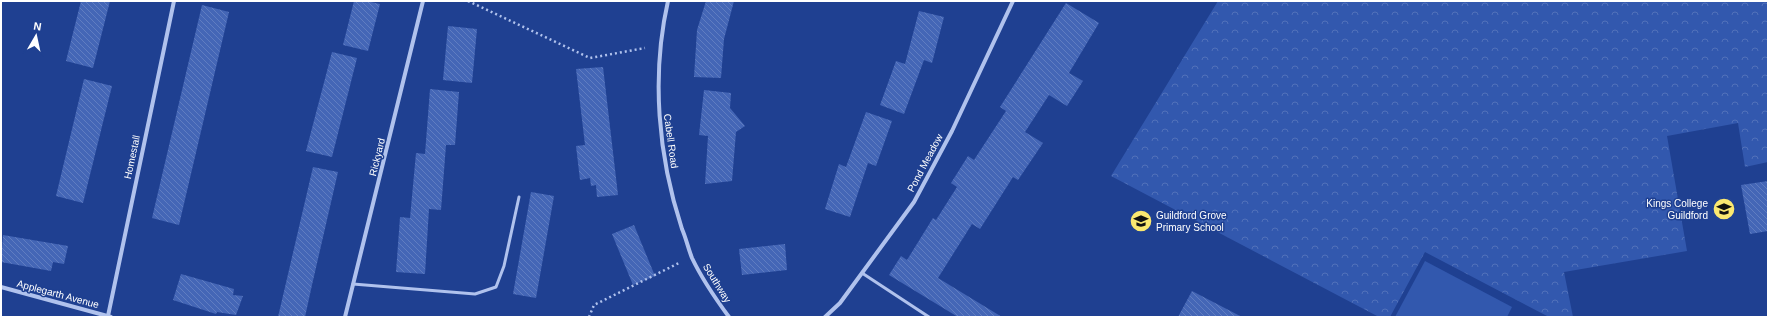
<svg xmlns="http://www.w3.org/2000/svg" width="1769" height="318" viewBox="0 0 1769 318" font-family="Helvetica,sans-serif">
	<defs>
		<pattern id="park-crowns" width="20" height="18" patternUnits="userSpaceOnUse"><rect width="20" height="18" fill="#3258ae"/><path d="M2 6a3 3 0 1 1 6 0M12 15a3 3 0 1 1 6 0" fill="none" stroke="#5171ba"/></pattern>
		<pattern id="building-back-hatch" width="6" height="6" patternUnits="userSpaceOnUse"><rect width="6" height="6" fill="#4466b6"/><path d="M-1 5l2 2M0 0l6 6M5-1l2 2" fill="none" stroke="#607dc1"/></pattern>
	</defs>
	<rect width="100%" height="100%" fill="#1f4091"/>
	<!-- grass -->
	<path fill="#3258ae" d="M1425,261L1512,307L1507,317H1395Z"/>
	<!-- park -->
	<path fill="url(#park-crowns)" d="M1218,1H1768V162L1745,167L1738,123L1667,136L1687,251L1564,272L1573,317H1549L1425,252L1390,317H1379L1111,176Z"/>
	<!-- building -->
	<g fill="url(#building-back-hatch)">
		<path d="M81,1H110L93,68L66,61Z"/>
		<path d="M354,1H366L380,4L368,51L343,45Z"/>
		<path d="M706,1H734L724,39L721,78L694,77L697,30Z"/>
		<path d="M1066,3L1099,23L1069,73L1083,81L1067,106L1049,95L1025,132L1043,143L1018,180L1013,177L980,229L972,224L938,278L1002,317H958L889,275L901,256L907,260L933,218L936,220L957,187L951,183L968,156L974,160L1006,111L1000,107Z"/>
		<path d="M202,5L229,12L179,225L152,218Z"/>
		<path d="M919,11L944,17L932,63L924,60L904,114L880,105L896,61L905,64Z"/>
		<path d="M448,26L477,29L472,83L443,80Z"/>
		<path d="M332,52L357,58L332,157L306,151Z"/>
		<path d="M603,67L618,195L597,197L596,185L591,186L590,178L580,180L576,146L585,145L576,69Z"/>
		<path d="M84,79L112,86L83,203L56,196Z"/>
		<path d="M430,89L459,92L455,145H446L441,210L429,209L425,274L396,272L400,217L410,218L416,153L425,154Z"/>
		<path d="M704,90L731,93L730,108L745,126L736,132L732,181L705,184L708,136L699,135Z"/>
		<path d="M866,112L892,121L876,166L868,163L850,217L825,209L839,164L846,167Z"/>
		<path d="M313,167L338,172L312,285L305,317H278Z"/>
		<path d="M1768,181V231L1750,234L1741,185Z"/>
		<path d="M531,192L554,196L536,298L513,294Z"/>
		<path d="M634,225L655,276L633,285L612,234Z"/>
		<path d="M3,235L68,246L64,264L53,262L51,271L1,262Z"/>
		<path d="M785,244L787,270L742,275L739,249Z"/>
		<path d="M181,274L234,289L233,295L243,296L236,315L217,312L216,314L173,300Z"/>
		<path d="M1192,291L1242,317H1178Z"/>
	</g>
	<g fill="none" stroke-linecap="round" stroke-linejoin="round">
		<!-- path -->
		<g stroke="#b0c2ed" stroke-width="2.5" stroke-dasharray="2 3" stroke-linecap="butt">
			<path d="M468,1L590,58L645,48"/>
			<path d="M589,317L594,305L679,263"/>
		</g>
		<!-- service -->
		<g stroke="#b0c2ed" stroke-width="3">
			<path d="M862,273L929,317"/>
			<path d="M353,284L475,294L496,287L504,266L519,197"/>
		</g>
		<!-- minor -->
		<g stroke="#b0c2ed" stroke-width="4">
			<path d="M668,1C651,76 658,156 682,229C686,238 688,248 692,258C702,279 715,298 729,317"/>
			<path d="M1,287L111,317"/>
			<path d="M108,316L174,1"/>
			<path d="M345,317L423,1"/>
			<path d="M825,317L840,303L914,202L952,131L1013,1"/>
		</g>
	</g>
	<!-- icons -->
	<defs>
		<g id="school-disc" transform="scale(1.15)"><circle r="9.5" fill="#fbe870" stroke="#1f4091"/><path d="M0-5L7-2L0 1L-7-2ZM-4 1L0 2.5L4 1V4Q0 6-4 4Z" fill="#111"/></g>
	</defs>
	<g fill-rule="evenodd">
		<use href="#school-disc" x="1724" y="209"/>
		<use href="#school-disc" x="1141" y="221"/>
	</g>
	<g text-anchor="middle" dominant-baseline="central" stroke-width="3" stroke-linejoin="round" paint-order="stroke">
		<!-- street labels -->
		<g font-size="10" fill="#fff" stroke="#1f4091">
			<text transform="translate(671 141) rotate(82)">Cabell Road</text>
			<text transform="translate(132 157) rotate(-78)">Homestall</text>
			<text transform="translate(377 157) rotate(-76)">Rickyard</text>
			<text transform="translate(925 163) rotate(-62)">Pond Meadow</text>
			<text transform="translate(717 283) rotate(58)">Southway</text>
			<text transform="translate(58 294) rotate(15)">Applegarth Avenue</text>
		</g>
		<!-- poi labels -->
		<g font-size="10" fill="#fff" stroke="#1f4091" text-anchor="end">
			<text x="1708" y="203">Kings College<tspan x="1708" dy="12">Guildford</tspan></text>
			<text x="1156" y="215" text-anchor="start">Guildford Grove<tspan x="1156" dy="12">Primary School</tspan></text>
		</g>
	</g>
	<!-- border -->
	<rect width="1769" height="318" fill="none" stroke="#ffffff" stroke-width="4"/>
	<!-- north arrow -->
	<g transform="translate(36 36) rotate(9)" stroke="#1f4091" stroke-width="3" paint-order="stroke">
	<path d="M0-3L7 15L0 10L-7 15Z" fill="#ffffff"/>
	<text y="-6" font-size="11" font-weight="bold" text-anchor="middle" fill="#ffffff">N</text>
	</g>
</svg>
